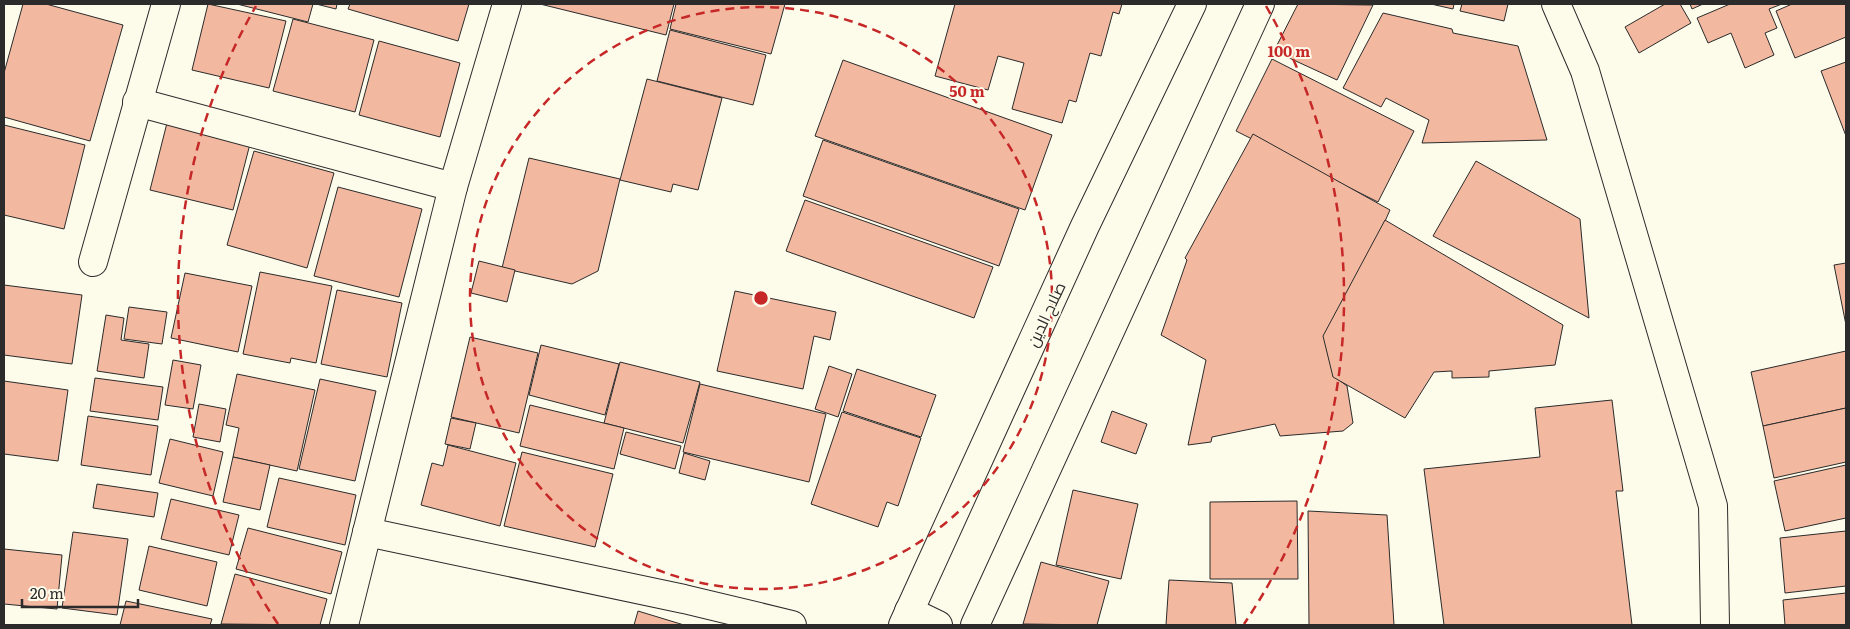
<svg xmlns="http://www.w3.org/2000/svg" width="1850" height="629" viewBox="0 0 1850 629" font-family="Literata,Cairo,serif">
	<rect width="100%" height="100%" fill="#fdfbea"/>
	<!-- building -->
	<g fill="#f2b8a0" stroke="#2b2b2b">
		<path d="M23,4H46L123,25L90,141L4,117V73Z"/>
		<path d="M208,4L286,21L269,88L192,70Z"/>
		<path d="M237,4H313L308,22Z"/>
		<path d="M316,4H337L336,9Z"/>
		<path d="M350,4H469L458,41L348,9Z"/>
		<path d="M540,4H674L666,35Z"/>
		<path d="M676,4H785L771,54L670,29Z"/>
		<path d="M955,4H1122L1119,14L1113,12L1101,56L1090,53L1076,102L1069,100L1062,123L1012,109L1024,63L998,56L988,90L935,76Z"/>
		<path d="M1298,4L1373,5L1337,80L1274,51Z"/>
		<path d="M1431,4H1454L1453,9Z"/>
		<path d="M1462,4H1508L1504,21L1460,11Z"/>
		<path d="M1665,4H1680L1691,23L1639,53L1625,27Z"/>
		<path d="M1690,4H1703L1692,9Z"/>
		<path d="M1730,4H1782L1769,9L1777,28L1765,33L1774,55L1745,68L1731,33L1708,43L1697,18Z"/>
		<path d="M1792,4H1846V37L1795,58L1776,11Z"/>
		<path d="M1383,13L1452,29L1453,33L1518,46L1547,140L1422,143L1429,120L1386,98L1381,107L1343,88Z"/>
		<path d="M293,19L374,40L355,112L273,91Z"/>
		<path d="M670,30L766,55L753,105L657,81Z"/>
		<path d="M379,41L460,63L440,137L359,115Z"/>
		<path d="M1272,59L1414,131L1378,202L1236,131Z"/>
		<path d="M843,60L1052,135L1025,210L815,136Z"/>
		<path d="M1846,62V136L1821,71Z"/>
		<path d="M647,79L722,98L698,190L673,184L671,192L620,180Z"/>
		<path d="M168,119L251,140L233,210L150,190Z"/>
		<path d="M4,125L85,145L64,229L4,215Z"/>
		<path d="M1253,134L1390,210L1333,338L1335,377L1347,386L1353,423L1343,431L1280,436L1275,424L1212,437L1211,442L1188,445L1206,360L1161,335L1187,260L1185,258Z"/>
		<path d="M823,140L1019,209L999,266L803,196Z"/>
		<path d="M254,151L334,173L307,268L227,245Z"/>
		<path d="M529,158L620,179L598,271L572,284L502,268Z"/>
		<path d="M1476,161L1580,219L1589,318L1433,236Z"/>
		<path d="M338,187L422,209L399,297L314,276Z"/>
		<path d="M805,200L993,267L974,318L786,251Z"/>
		<path d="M1385,220L1563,325L1555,365L1489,371V377L1452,378V371L1434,372L1405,418L1333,377L1323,336Z"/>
		<path d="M479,261L515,270L507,302L471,293Z"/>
		<path d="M1846,263V325L1834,265Z"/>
		<path d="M260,272L332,286L316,363L291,358L290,363L243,354Z"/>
		<path d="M185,273L252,286L238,352L171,338Z"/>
		<path d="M4,285L82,295L72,364L4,355Z"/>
		<path d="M337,290L402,303L387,377L321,364Z"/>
		<path d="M735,291L836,312L830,340L814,336L803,389L717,371Z"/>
		<path d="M129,307L167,312L162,344L124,339Z"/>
		<path d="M106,315L124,318L121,340L149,344L144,378L97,371Z"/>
		<path d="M470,337L538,353L519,433L451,417Z"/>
		<path d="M541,345L619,364L605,415L529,395Z"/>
		<path d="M1846,351V408L1763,426L1751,372Z"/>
		<path d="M173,360L201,365L193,409L165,405Z"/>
		<path d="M620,362L700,382L683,443L604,423Z"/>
		<path d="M829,366L852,374L838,417L815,409Z"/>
		<path d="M857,369L936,395L921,437L843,411Z"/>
		<path d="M237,374L315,390L297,471L233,457L239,428L226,425Z"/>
		<path d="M95,378L163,387L158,420L90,411Z"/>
		<path d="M320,379L376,391L355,481L299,469Z"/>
		<path d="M4,381L68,390L58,461L4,454Z"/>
		<path d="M700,384L826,414L809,482L683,452Z"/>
		<path d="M1612,400L1623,491H1616L1632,625H1444L1424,469L1540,457L1535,408Z"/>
		<path d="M199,404L226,409L220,442L193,437Z"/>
		<path d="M530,405L624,428L614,469L520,446Z"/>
		<path d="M1846,408V462L1774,478L1763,426Z"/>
		<path d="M1112,411L1147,424L1136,454L1101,442Z"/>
		<path d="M842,412L921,438L898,506L887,502L878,527L811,504Z"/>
		<path d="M88,416L158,426L151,475L81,465Z"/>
		<path d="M451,418L476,423L470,449L445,444Z"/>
		<path d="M626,432L681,446L675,469L620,454Z"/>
		<path d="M170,439L223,452L213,496L159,483Z"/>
		<path d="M448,445L516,463L500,526L421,505L432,463L443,466Z"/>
		<path d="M522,452L613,474L595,547L504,526Z"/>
		<path d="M684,453L710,461L705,480L679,473Z"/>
		<path d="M233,457L270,465L260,510L223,502Z"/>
		<path d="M1846,465V518L1785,531L1774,481Z"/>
		<path d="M279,478L356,495L345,545L267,527Z"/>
		<path d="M97,484L158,493L154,517L93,508Z"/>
		<path d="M1073,490L1138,504L1121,579L1056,565Z"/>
		<path d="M171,499L239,515L229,555L161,539Z"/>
		<path d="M1297,501L1298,579H1210V502Z"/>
		<path d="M1308,511L1387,515L1394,625H1309Z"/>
		<path d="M248,528L342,552L331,594L236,569Z"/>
		<path d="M1846,531V586L1785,593L1780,538Z"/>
		<path d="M73,532L128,539L117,615L62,608Z"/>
		<path d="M149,546L217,562L207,606L139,590Z"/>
		<path d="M4,549L62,555L57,609L4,604Z"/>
		<path d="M1041,562L1109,581L1097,625L1023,624Z"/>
		<path d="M235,574L327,599L320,625L221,624Z"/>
		<path d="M1169,580L1232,583L1236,625H1166Z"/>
		<path d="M1846,593V625H1785L1783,600Z"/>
		<path d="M126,601L212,619L210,625H120Z"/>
		<path d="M638,611L684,625H634Z"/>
	</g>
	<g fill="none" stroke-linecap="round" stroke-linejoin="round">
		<!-- minor casing -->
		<g stroke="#2b2b2b" stroke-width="30">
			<g id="minor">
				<path d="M1556,4L1585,71L1713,506L1715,625"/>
				<path d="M137,102L453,187"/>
				<path d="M93,262L166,4"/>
				<path d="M367,532L684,599L792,625"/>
				<path d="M344,625L453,187L507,4"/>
			</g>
		</g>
		<!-- highway casing -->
		<g stroke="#2b2b2b" stroke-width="30">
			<g id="highway">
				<path d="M909,611L938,625"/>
				<path d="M903,625L1085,226L1192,4"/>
				<path d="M975,625L1260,4"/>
			</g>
		</g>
		<!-- minor -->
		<use href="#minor" stroke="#fdfbea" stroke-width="28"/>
		<!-- highway -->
		<use href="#highway" stroke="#fdfbea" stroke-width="28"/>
	</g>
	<!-- distance rings -->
	<g fill="none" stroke="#c62828" stroke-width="2.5" stroke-dasharray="9 6">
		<circle cx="761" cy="298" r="291"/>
		<path d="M278 624A583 583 0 0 1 256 6M1266 6A583 583 0 0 1 1244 624"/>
	</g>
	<g text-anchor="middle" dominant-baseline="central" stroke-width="4" stroke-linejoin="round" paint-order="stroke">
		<!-- street labels -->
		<g font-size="16" fill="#2b2b2b" stroke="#fdfbea">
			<text transform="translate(1045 314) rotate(-65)">صلاح الدين</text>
		</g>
	</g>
	<circle cx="761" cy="298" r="8" fill="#c62828" stroke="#fdfbea" stroke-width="2.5"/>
	<g font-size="15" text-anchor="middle" font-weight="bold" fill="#c62828" stroke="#fdfbea" stroke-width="4" stroke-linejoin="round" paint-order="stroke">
		<text x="1289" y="57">100 m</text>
		<text x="967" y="97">50 m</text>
	</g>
	<!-- border -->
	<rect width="1850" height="629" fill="none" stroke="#2b2b2b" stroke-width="10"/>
	<!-- scale -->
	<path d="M22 599v8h116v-8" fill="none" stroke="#2b2b2b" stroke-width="2.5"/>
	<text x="30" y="599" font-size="15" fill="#2b2b2b" stroke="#fdfbea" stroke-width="4" paint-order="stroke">20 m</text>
</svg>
